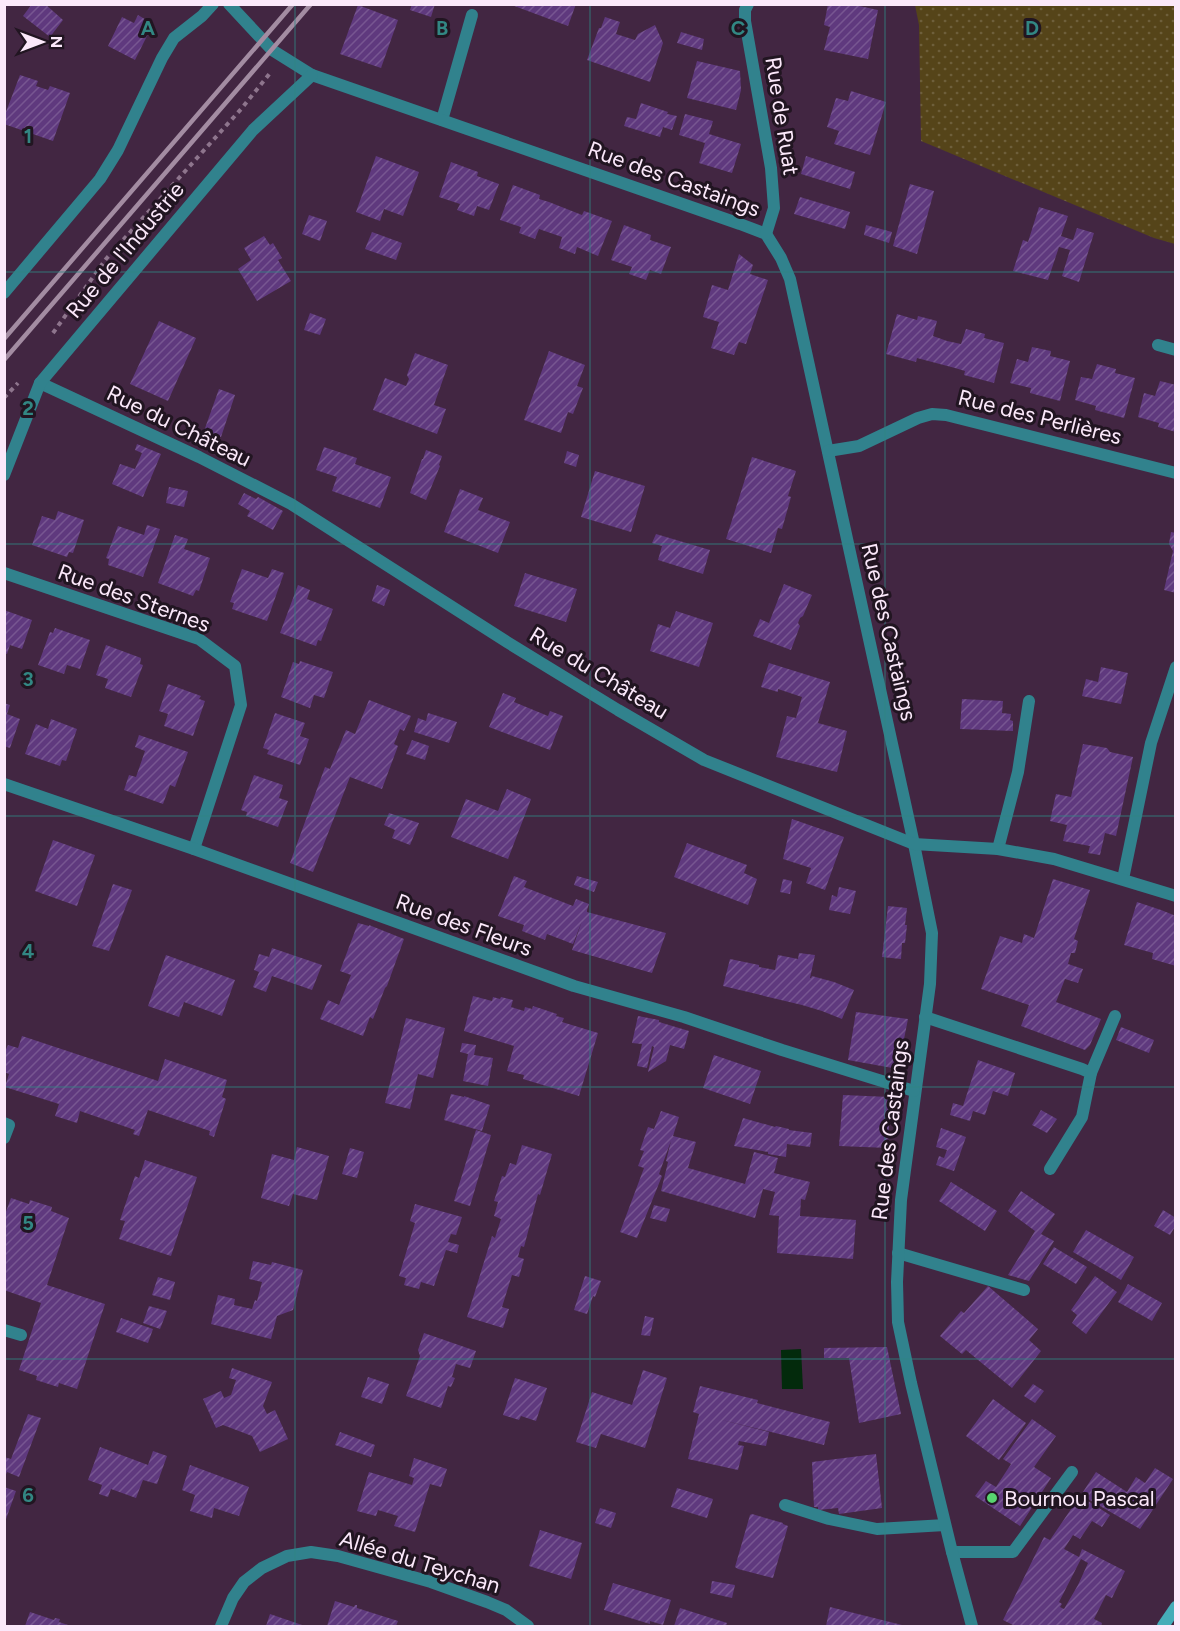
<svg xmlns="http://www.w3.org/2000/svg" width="1180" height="1631" viewBox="0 0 1180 1631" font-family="Figtree,sans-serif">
	<defs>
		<pattern id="grass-dots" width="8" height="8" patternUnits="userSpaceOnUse" patternTransform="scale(1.5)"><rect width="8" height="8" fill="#554419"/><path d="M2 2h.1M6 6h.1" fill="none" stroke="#6e5f3b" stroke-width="1.8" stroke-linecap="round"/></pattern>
		<pattern id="building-hatch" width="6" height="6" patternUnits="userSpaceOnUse" patternTransform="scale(1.5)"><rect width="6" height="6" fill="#5f397e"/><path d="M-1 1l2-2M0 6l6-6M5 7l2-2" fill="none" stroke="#775691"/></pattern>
	</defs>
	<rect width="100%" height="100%" fill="#422642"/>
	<!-- grass -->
	<path fill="url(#grass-dots)" d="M915,5H1175V244L1154,238L921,141L919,25Z"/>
	<!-- water -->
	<path fill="#032a0c" d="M801,1349L803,1389H782L781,1350Z"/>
	<!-- building -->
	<g fill="url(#building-hatch)" fill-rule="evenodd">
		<path d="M32,4H45L63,20L50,37L23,16Z"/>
		<path d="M412,4H435L431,17L410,10Z"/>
		<path d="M509,4H576L568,26Z"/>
		<path d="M828,4H850L878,10L868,59L824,50L830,27L824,25Z"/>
		<path d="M358,5L398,20L381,68L340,54Z"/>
		<path d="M138,15L153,24L135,60L108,46L122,17L134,23Z"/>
		<path d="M605,17L620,22L616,34L635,40L638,34L655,25L663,43L650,82L587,60L599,28H601Z"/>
		<path d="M681,32L704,39L702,50L677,43Z"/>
		<path d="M697,61L740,71L741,90L736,110L687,98Z"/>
		<path d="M20,75L38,81L36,86L48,90L50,86L70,93L53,141L4,124V117Z"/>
		<path d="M851,91L886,102L870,155L834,144L839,131L827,127L836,98L848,101Z"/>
		<path d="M641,103L668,112L667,114L677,116L672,130L663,127L660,137L624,126L627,117L636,119Z"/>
		<path d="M685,114L713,121L709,134L741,144L732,173L699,163L705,143L679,135Z"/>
		<path d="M376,156L419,172L403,216L384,209L380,221L356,212Z"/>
		<path d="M806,156L855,172L850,189L801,174Z"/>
		<path d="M451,162L478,172L477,176L499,184L489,210L477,206L474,216L457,210L460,204L439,197Z"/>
		<path d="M910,184L934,191L917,254L893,246Z"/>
		<path d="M513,185L540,195L539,199L549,202L582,215L584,211L612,221L598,256L577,247L575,254L559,248L562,237L539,229L535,239L519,233L521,227L500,220Z"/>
		<path d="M800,197L850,212L845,229L794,214Z"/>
		<path d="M1039,207L1068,216L1061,236L1073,240L1077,228L1094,233L1079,282L1062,276L1070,250L1059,247L1048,280L1013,271L1023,240L1028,242Z"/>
		<path d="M309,215L327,221L320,241L302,234Z"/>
		<path d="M624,225L651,235L650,240L671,247L661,274L650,270L646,280L629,274L632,267L611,260Z"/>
		<path d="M866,225L892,232L889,243L864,235Z"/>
		<path d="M372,232L402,243L396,260L365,249Z"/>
		<path d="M264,236L270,245L273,243L282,258L278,260L291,281L257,301L238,269L251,260L244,248Z"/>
		<path d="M739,254L753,265L750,274L768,280L746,344L739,342L734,355L711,348L719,322L703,317L712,285L728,290Z"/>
		<path d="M310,313L326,319L320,335L304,330Z"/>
		<path d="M897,314L917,320L918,316L937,321L933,336L947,341L961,344L966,329L985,334L984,338L1004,343L994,383L964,375L965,371L955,368L917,358L916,362L886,354Z"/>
		<path d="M159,321L196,338L168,401L130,384Z"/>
		<path d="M1032,347L1051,351L1050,356L1070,361L1060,401L1030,393L1031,388L1010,383L1017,359L1028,362Z"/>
		<path d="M549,351L585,365L577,386L583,388L573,414L568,412L561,433L524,420Z"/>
		<path d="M415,353L448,365L434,405L446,409L437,434L373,410L385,378L406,386L409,379L407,375Z"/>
		<path d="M1097,364L1116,369L1115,373L1135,378L1124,418L1095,410L1096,406L1075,400L1081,377L1092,379Z"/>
		<path d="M1160,381L1176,385V432L1158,427L1159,423L1138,417L1144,393L1155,396Z"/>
		<path d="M219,389L235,395L221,437L204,431Z"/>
		<path d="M137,444L161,454L143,497L112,484L120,464L135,469L142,453L135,450Z"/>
		<path d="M324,447L357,458L355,464L391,477L380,508L332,491L337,477L316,470Z"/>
		<path d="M426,450L442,456L439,465L440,466L426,500L410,493L422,459H423Z"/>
		<path d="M567,451L579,455L576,467L564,463Z"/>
		<path d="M752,457L796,471L788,496L791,497L782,529L778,528L771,553L726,539Z"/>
		<path d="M595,471L645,486L631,532L581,517Z"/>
		<path d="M169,487L188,491L184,507L166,503Z"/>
		<path d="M460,489L483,498L478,510L510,522L498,553L444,532Z"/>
		<path d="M244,493L256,499L258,497L283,511L273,530L247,516L250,511L238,504Z"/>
		<path d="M58,511L84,520L73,553L69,552L67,557L32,545L42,516L55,520Z"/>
		<path d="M147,525L160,529L143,577L108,565L109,559L106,558L118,526L144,535Z"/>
		<path d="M1171,532L1176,533V593L1164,590L1173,551L1169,544Z"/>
		<path d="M656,534L710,550L703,574L658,560L662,546L652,543Z"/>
		<path d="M175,535L188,539L184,549L210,558L199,591L196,590L193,596L158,583Z"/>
		<path d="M242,569L268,578L272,569L284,573L267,621L232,609L234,603L230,602Z"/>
		<path d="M525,573L577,589L566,622L514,606Z"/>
		<path d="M784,584L812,595L803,616L800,618L798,623L800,626L791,650L753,636L760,619L769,623Z"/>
		<path d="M298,585L310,590L307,599L333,609L321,641L318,640L316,646L280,633Z"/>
		<path d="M377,585L390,590L384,606L372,601Z"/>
		<path d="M4,610L32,620L22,649L10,645L7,654L4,653Z"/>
		<path d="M676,611L713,623L699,667L650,651L658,624L670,628Z"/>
		<path d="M55,628L90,640L80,669L67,665L64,674L38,665L50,632L53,633Z"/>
		<path d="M106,645L141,658L140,664L143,665L131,697L105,688L108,679L96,675Z"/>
		<path d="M300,661L333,672L324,698L314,695L310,708L281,697L293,662L299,664Z"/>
		<path d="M769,663L830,682L818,723L847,731L837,772L776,757L787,716L796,718L802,697L778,689V692L761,687Z"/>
		<path d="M1101,667L1128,673L1121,704L1082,696L1086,679L1098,682Z"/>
		<path d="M168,684L201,696L199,699L205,701L193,736L164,726L168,714L159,711Z"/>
		<path d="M503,693L516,698L514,702L548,716L550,711L563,716L550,750L489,727Z"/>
		<path d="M962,699L1003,701L1002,713L1011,714L1010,720L1013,721V731L960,729Z"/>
		<path d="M369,700L411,716L404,731L400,729L394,744L398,746L382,789L350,777L313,872L290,863L325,767L330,769L346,730L355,734Z"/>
		<path d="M4,703L10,705L7,714L20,719L10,748L4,746Z"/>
		<path d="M275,713L305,723L300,736L309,739L300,765L267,754L269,750L263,748Z"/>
		<path d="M428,713L457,722L449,743L414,732L418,718L426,721Z"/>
		<path d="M51,719L77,729L66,761L62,760L60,766L25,754L36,724L48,729Z"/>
		<path d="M139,735L188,752L175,787L170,785L163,804L124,790L129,775L136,777L145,751L135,747Z"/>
		<path d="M412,740L429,746L425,760L406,754Z"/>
		<path d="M1083,744L1107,748L1110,752L1133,757L1116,836L1105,833L1100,855L1088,853L1090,846L1063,841L1067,825L1050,821L1056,794L1071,797Z"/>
		<path d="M254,775L283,785L279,798L288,801L278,827L246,816L247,812L241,810Z"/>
		<path d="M507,789L531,799L508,859L451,837L466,799L498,811Z"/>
		<path d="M389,813L419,823L410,845L392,838L395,830L384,825Z"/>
		<path d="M792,819L844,837L825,890L806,883L811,868L783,859Z"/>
		<path d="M53,840L95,855L77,906L35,891Z"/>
		<path d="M687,843L747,865L744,873L757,879L748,905L674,877Z"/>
		<path d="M514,876L527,881L524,887L573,906L576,899L589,904L587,910V912L666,933L652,973L572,950L582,921L573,944L547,934L545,940L522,931L524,925L498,916Z"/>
		<path d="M577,876L598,882L594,892L574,885Z"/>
		<path d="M783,879L792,881L790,894L780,892Z"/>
		<path d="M1053,879L1090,890L1074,939L1078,941L1075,953H1071L1068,964L1083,969L1078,983L1065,979L1056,1002L1101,1019L1090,1045L1085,1050L1021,1026L1029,1005L981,989L1000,936L1022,943L1024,934L1034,938Z"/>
		<path d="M113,884L132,890L109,951L92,946Z"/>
		<path d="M839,887L856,891L850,914L829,910L832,895L837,897Z"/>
		<path d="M1137,902L1161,910L1176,916V966L1152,959L1153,953L1124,945Z"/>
		<path d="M888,906L907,908L905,925H907L905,943H902L901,959L882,957Z"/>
		<path d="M358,923L369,926V925L404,939L387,986L385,988L373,1019L370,1017L363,1036L320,1019L328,1000L339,1005L351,975L340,971Z"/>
		<path d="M272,948L322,965L312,990L272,976L266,992L253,987L259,972L254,970L259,954L269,957Z"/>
		<path d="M799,953L815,955L810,978H811L812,976L834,982L854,990L842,1019L822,1011L802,1005L723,986L730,959L759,965V967L775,970L778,955L798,959Z"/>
		<path d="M166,955L235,980L222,1016L184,1002L179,1017L148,1006Z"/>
		<path d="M473,996L492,1001L493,997L500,999L501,997L513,1000L511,1007L524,1011L525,1007L532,1009L533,1006L557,1014L556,1016L564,1018L562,1022L598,1033L579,1096L523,1079L524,1075L507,1071L514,1046L464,1031Z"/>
		<path d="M856,1012L908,1019L898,1069L848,1060Z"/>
		<path d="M638,1016L659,1020V1022L689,1031L684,1049L670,1045L666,1061L648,1072L654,1047L652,1046L647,1068L637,1066L642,1044L632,1043Z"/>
		<path d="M406,1018L445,1028L433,1078L418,1074L410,1109L385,1103Z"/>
		<path d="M1121,1027L1154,1040L1149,1053L1116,1040Z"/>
		<path d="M22,1036L158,1081L165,1059L227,1080L222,1097L226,1099L214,1137L209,1135L210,1131L148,1110L139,1136L133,1134L135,1130L80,1111L77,1123L55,1116L59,1104L5,1087L9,1074L4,1072V1054L8,1045L18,1048Z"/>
		<path d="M462,1043L476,1045L474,1055L493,1058L488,1086L463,1081L468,1054L460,1052Z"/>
		<path d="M714,1055L761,1071L750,1104L703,1088Z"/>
		<path d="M978,1060L1015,1073L1008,1096L993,1091L985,1115L973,1111L970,1121L950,1115L953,1103L963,1106Z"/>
		<path d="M451,1094L464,1097V1096L490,1105L482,1131L444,1120Z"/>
		<path d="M843,1095L890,1097L888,1148L839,1146Z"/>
		<path d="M1041,1110L1057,1119L1047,1133L1032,1125Z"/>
		<path d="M661,1111L679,1117L673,1136L696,1142L688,1168L745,1184L754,1152L778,1158L774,1173L810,1182L805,1200L801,1199L800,1216L856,1220L853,1259L777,1253L779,1216L769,1215L775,1192L763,1189L755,1218L661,1191L668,1162L666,1161L671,1141L659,1174L662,1176L637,1238L620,1232L644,1168L638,1166L644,1151L640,1150L648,1127L654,1129Z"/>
		<path d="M743,1118L775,1127L776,1126L789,1129V1130L812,1133L810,1147L787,1144L786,1157L768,1154V1152L734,1146Z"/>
		<path d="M941,1128L966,1137L954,1171L936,1165L939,1156L944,1158L947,1150L936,1147Z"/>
		<path d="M476,1130L491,1135L470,1206L454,1201Z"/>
		<path d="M522,1145L552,1154L540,1195L538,1194L524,1247L521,1246L518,1257L524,1259L519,1277L512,1275L502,1307L509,1309L503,1328L467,1317L492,1236L495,1238L501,1219L494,1216L498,1202L494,1201L502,1176L505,1177L510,1163L516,1165Z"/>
		<path d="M297,1147L329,1156L317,1200L293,1194L289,1206L261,1198L272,1154L294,1160Z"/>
		<path d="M350,1148L364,1152L357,1178L342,1174Z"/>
		<path d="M145,1160L197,1177L171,1256L119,1239L125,1221L120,1220L135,1176L139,1178Z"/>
		<path d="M951,1182L997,1211L985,1231L939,1201Z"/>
		<path d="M1021,1191L1055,1214L1041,1234L1054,1241L1029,1281L1008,1275L1035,1231L1008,1211Z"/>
		<path d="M11,1198L29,1204L30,1200L52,1207L51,1211L69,1218L47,1285L105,1304L77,1389L59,1383L58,1387L36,1380L37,1376L19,1370L41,1303L4,1290V1217Z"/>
		<path d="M415,1204L462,1217L456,1235L451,1234L448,1242L459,1245L457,1253L446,1250L434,1286L421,1282L419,1289L404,1285L406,1278L399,1276L415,1223L410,1221Z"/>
		<path d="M654,1205L670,1209L666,1222L650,1218Z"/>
		<path d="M1163,1210L1176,1218V1225L1170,1235L1154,1226Z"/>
		<path d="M1086,1230L1134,1257L1121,1280L1073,1252Z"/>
		<path d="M1054,1247L1087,1267L1076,1284L1043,1264Z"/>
		<path d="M253,1261L271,1265L272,1262L303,1270L293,1310L277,1316L271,1339L211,1324L218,1295L235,1299L234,1305L252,1309L255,1300L257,1301L262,1282L249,1279Z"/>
		<path d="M585,1276L601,1281L595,1297L593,1296L587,1314L574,1310Z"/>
		<path d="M1095,1276L1117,1292L1086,1334L1072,1323L1077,1315L1071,1310Z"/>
		<path d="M158,1277L175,1282L170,1300L152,1295Z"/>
		<path d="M1128,1284L1162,1303L1152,1321L1118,1302Z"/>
		<path d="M988,1286L1038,1329L1029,1340L1041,1351L1012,1388L966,1350L962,1354L940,1336L961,1311L964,1313Z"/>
		<path d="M149,1306L167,1311L160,1329L143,1323Z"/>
		<path d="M645,1316L654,1318L650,1336L641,1335Z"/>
		<path d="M121,1318L153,1329L148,1343L116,1332Z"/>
		<path d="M424,1333L476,1351L470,1368L456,1364L452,1377L455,1378L451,1387L448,1386L441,1408L406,1396L420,1356L418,1350Z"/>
		<path d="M887,1347L901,1414L859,1423L849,1358H824V1348Z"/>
		<path d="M232,1368L272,1382L263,1406L267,1414L275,1410L288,1439L260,1452L252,1436L223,1425L216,1428L203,1399L221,1391L224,1398L231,1395L236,1380L229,1378Z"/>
		<path d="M643,1370L667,1378L645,1448L601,1434L596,1448L576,1442L592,1392L632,1405Z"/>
		<path d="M368,1377L389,1384L382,1404L361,1397Z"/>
		<path d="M515,1378L547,1388L536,1421L521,1416L519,1420L503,1415Z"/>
		<path d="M1033,1384L1044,1391L1035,1403L1024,1396Z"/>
		<path d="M700,1386L758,1400L757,1403L830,1422L824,1445L718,1419L769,1432L766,1446L739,1441L738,1445L744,1446L738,1470L688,1459L699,1414L693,1412Z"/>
		<path d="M993,1399L1026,1423L999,1460L966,1436Z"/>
		<path d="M28,1414L41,1418L19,1477L7,1472L4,1479V1457L11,1459Z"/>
		<path d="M1032,1419L1056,1436L1034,1467L1051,1478L1020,1526L975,1496L986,1481L996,1487L1011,1464L1003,1459Z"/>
		<path d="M340,1432L375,1445L371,1457L335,1445Z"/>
		<path d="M100,1447L148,1465L153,1451L167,1456L157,1484L143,1480L136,1498L111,1489L108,1497L99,1494L102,1485L88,1480Z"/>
		<path d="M876,1454L882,1508L839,1514L838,1508L818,1510V1507H814L812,1462Z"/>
		<path d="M414,1458L447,1469L441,1487L430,1484L415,1532L394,1526L398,1516L378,1510L376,1516L357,1511L369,1472L412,1485L414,1478L409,1476Z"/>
		<path d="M190,1465L249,1487L239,1516L214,1508L212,1518L190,1511L195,1495L182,1490Z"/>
		<path d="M1155,1468L1173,1479L1140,1529L1081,1495L1096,1472L1127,1492L1136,1477L1145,1483Z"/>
		<path d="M4,1487L16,1491L5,1522H4Z"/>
		<path d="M677,1488L713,1499L707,1518L671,1507Z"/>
		<path d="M1080,1496L1110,1515L1102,1527L1092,1521L1080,1539L1073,1535L1064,1549L1079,1557L1082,1549L1125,1571L1112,1598L1106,1595L1094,1619L1102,1623L1101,1626H1015L1003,1620L1044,1537L1050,1540ZM1081,1559L1088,1563L1078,1585L1064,1609L1060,1607L1062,1604L1059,1602Z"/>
		<path d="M600,1508L616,1513L611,1528L595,1523Z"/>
		<path d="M752,1514L783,1523V1524L788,1526L773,1578L738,1569L735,1567L750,1515Z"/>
		<path d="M540,1530L582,1543L571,1579L529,1566Z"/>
		<path d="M712,1581L735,1585L732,1598L710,1593Z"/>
		<path d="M613,1583L671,1600L663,1625L650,1621V1624L604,1610Z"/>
		<path d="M335,1601L354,1607L355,1605H357V1608L398,1621L396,1626H327Z"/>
		<path d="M830,1607L906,1626H826Z"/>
		<path d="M680,1608L727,1623L726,1626H674Z"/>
		<path d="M30,1612L54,1620L55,1618L60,1619L59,1622L71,1626H25Z"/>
		<path d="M270,1614L302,1625L301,1626H266Z"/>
	</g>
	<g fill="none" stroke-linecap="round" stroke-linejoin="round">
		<!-- path -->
		<g stroke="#8e758d" stroke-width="4" stroke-dasharray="4.5 4.5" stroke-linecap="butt">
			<path d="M53,333L106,259L242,108L271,72"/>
			<path d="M4,398L18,383"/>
		</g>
		<!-- lane -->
		<g stroke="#31828d" stroke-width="12">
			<path d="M442,120L472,15"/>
			<path d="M998,849L1018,772L1029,701"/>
			<path d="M1123,879L1151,743L1176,667"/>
			<path d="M925,1017L1082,1069L1091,1073L1082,1117L1050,1169"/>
			<path d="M1091,1073L1115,1016"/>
			<path d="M898,1253L1024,1290"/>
			<path d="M785,1505L829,1519L877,1529L945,1525"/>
			<path d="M952,1552H1013L1072,1472"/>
		</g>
		<!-- street -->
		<g stroke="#31828d" stroke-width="12">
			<path d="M229,4L272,50L312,75L740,224L766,234L781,258L790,279L914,844L932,933L930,984L901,1200L897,1282L898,1322L911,1383L952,1552L972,1626"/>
			<path d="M748,4L745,10V21L771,168L774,208L766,234"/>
			<path d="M4,293L100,179L118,150L162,58L174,38L202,16L213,4"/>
			<path d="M1158,345L1176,350"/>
			<path d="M40,383L199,457L291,504L507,642L618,710L704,760L914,844L998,849L1054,859L1176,896"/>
			<path d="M828,451L859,446L918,418L932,414L946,415L1176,473"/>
			<path d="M4,475L40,383L253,130L312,75"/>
			<path d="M4,573L199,639L235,666L241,705L194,849"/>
			<path d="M4,784L194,849L574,986L684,1017L782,1050L914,1091"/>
			<path d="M4,1123L9,1125L4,1138"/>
			<path d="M4,1330L21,1335"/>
			<path d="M221,1626L233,1598L244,1582L262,1568L287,1556L311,1552L338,1556L431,1582L487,1602L506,1610L528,1626"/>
		</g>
		<!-- secondary -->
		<path stroke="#45acb9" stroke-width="12" d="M1163,1626L1176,1607"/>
		<!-- rail -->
		<g stroke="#a38ca2" stroke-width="4.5">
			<path d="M4,339L293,4"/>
			<path d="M4,360L311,4"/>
		</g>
	</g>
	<!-- grid -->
	<path fill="none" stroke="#328783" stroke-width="1.5" stroke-opacity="0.55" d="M295,4V1626M590,4V1626M885,4V1626M4,272H1176M4,544H1176M4,816H1176M4,1087H1176M4,1359H1176"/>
	<!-- markers -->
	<circle fill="#58d570" stroke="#211521" stroke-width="2" cx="992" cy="1498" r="6"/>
	<g text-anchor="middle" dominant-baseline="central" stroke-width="6" stroke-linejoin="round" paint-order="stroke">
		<!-- street labels -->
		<g font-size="22" fill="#fbe8fa" stroke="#211521">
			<text transform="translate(782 116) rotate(81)">Rue de Ruat</text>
			<text transform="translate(674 179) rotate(20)">Rue des Castaings</text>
			<text transform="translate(125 250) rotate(-50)">Rue de l'Industrie</text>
			<text transform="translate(1040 417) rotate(14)">Rue des Perlières</text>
			<text transform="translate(179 426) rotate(26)">Rue du Château</text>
			<text transform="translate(134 598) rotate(20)">Rue des Sternes</text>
			<text transform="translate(889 632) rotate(77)">Rue des Castaings</text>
			<text transform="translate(599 673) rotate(31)">Rue du Château</text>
			<text transform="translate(464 925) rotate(20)">Rue des Fleurs</text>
			<text transform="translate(890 1130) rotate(-83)">Rue des Castaings</text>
			<text transform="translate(420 1562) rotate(17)">Allée du Teychan</text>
		</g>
		<!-- poi labels -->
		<g font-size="22" fill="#fbe8fa" stroke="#211521" text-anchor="start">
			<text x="1004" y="1498">Bournou Pascal</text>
		</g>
	</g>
	<g font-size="20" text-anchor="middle" font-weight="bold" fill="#328783" stroke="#211521" stroke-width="6" stroke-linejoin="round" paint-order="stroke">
		<text x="148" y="35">A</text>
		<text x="442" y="35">B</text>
		<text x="738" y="35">C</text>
		<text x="1032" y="35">D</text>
		<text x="28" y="143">1</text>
		<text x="28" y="415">2</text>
		<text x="28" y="686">3</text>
		<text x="28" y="958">4</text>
		<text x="28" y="1230">5</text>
		<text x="28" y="1502">6</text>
	</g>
	<!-- border -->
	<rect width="1180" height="1631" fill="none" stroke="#fbe8fa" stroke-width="12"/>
	<!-- north arrow -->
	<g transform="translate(42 42) rotate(90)" stroke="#211521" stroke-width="4.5" paint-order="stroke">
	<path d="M0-4.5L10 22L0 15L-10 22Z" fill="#fbe8fa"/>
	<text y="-9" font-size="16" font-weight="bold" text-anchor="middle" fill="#fbe8fa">N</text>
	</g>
</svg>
